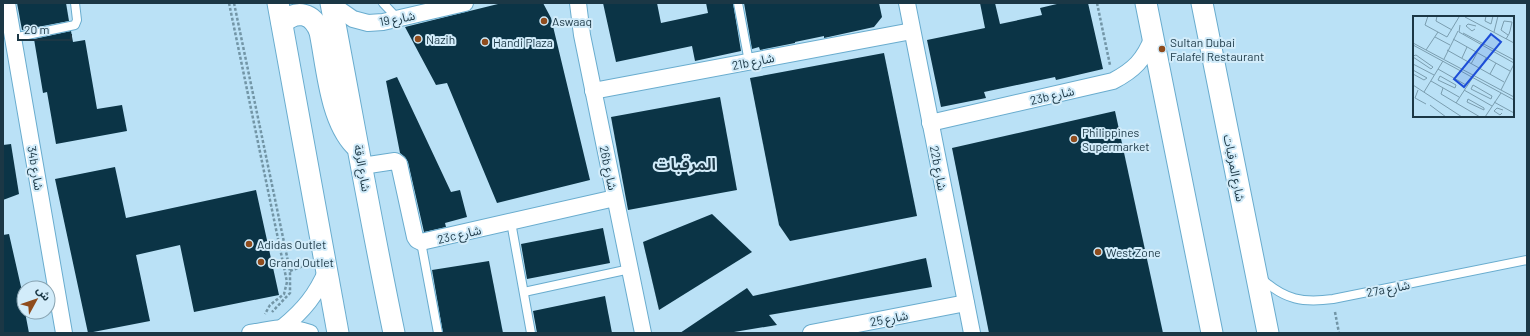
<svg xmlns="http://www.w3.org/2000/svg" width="1530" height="336" viewBox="0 0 1530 336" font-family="Barlow,'Noto Sans Arabic',sans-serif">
	<rect width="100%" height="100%" fill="#bae1f6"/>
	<!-- building -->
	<g fill="#0b3446">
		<path d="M17,3H66L69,21L22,30Z"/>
		<path d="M502,3H543L551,18L590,180L497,203L447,83L436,85L405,27Z"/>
		<path d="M603,3H657L661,23L708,13L706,3H733L741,51L695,61L692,46L616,62Z"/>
		<path d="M744,3H879L882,17L874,27L824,38V36L795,42V43L760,50L759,47L752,49Z"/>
		<path d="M980,3H995L1000,24L1042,15L1040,8L1061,3H1088L1103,69L1056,80L1055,77L984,92L986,98L941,107L927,40L985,28Z"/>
		<path d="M71,31L73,42L85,40L97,109L122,105L127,131L56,144L47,92L43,93L34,39Z"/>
		<path d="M884,53L917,216L790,241L779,225L750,78Z"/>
		<path d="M397,77L451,192L460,190L467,217L445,223L446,227L424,232L408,162L405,157L400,153L386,81Z"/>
		<path d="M720,97L737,190L628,210L611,117Z"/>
		<path d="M1115,111L1163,333H989L952,148Z"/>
		<path d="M11,144L19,194L3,200V145Z"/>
		<path d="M115,167L126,218L256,190L279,295L194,312L180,245L136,255L150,321L88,333L55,179Z"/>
		<path d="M712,214L752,252L659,310L643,242Z"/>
		<path d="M603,228L610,263L527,279L521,244Z"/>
		<path d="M9,234L24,300V312H25L29,333H3V235Z"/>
		<path d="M926,258L932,287L769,315L777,325L728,333H680L747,288L753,296Z"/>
		<path d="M489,261L503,333H443L432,270Z"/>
		<path d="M605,296L612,333H537L533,311Z"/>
	</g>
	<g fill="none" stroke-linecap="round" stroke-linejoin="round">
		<!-- service casing -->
		<g stroke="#69acce" stroke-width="10">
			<g id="service">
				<path d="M383,3L398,19"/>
				<path d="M738,3L749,62"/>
				<path d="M13,38L75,25L77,20L75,3"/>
				<path d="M511,222L531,333"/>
				<path d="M421,242L438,333"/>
				<path d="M1262,279C1285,300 1303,303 1333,299L1527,260"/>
				<path d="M524,292L630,269"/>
			</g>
		</g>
		<!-- minor casing -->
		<g stroke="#69acce" stroke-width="18">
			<g id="minor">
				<path d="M7,3L64,333"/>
				<path d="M334,3L340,10L353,19L368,23L383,22L465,3"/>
				<path d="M578,3L582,35L643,333"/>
				<path d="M907,3L972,333"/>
				<path d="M593,91L912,31"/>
				<path d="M930,123L1113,81C1134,70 1144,60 1153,37"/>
				<path d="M362,166L395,161L399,164L415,237L417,240L421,242L615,198"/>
				<path d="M283,327C304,310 316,295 327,270"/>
				<path d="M250,333C275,329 285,324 310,333"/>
				<path d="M811,333L966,303"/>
			</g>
		</g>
		<!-- tertiary casing -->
		<g stroke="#69acce" stroke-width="23">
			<g id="tertiary">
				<path d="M278,3L338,333"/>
				<path d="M331,3C352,113 371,223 394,333"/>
				<path d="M1146,3L1212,333"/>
				<path d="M1202,3L1268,333"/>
				<path d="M282,23C297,9 313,13 320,32C327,66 330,119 355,145"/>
			</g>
		</g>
		<!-- path -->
		<g stroke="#7295a6" stroke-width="2.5" stroke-dasharray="3 2" stroke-linecap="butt">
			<path d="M229,3L287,282L284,294L270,305L265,314"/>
			<path d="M234,3L290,271V293L272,312"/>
			<path d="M1097,3L1110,65"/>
			<path d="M290,271L306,265"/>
			<path d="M1335,312L1339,333"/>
		</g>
		<!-- service -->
		<use href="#service" stroke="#fff" stroke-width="8"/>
		<!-- minor -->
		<use href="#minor" stroke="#fff" stroke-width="16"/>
		<!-- tertiary -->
		<use href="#tertiary" stroke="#fff" stroke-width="21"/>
	</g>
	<!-- markers -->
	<g fill="#8f4c1d" stroke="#d2ecfa" stroke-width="1.5">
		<circle cx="544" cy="21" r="4"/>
		<circle cx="418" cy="39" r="4"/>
		<circle cx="485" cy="42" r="4"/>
		<circle cx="1162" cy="49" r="4"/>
		<circle cx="1074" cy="139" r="4"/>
		<circle cx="249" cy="244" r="4"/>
		<circle cx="1098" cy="252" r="4"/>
		<circle cx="261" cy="262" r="4"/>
	</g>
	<g text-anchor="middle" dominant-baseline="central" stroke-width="4" stroke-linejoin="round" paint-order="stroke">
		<!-- street labels -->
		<g font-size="12" fill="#1b3745" stroke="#d2ecfa">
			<text transform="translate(397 18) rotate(-11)">شارع 19</text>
			<text transform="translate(753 61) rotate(-11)">21b شارع</text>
			<text transform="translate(1052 95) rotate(-13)">23b شارع</text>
			<text transform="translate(36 168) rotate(80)">34b شارع</text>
			<text transform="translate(363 168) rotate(80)">شارع الرقة</text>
			<text transform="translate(609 168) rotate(78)">26b شارع</text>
			<text transform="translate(939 168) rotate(79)">22b شارع</text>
			<text transform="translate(1235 168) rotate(79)">شارع المرقبات</text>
			<text transform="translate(459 234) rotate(-13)">23c شارع</text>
			<text transform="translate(1388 288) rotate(-11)">27a شارع</text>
			<text transform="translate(889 318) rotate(-11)">شارع 25</text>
		</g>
		<!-- poi labels -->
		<g font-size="12" fill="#1b3745" stroke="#d2ecfa" text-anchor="start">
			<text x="552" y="21">Aswaaq</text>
			<text x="426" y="39">Nazih</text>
			<text x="493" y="42">Handi Plaza</text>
			<text x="1170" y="42">Sultan Dubai<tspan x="1170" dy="14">Falafel Restaurant</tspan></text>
			<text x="1082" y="132">Philippines<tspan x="1082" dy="14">Supermarket</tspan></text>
			<text x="257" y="244">Adidas Outlet</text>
			<text x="1106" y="252">West Zone</text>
			<text x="269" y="262">Grand Outlet</text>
		</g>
		<!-- district labels -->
		<g font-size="16" font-weight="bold" fill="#1b3745" stroke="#d2ecfa">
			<text x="685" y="163">المرقبات</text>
		</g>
	</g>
	<!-- overview -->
	<g transform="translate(1413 16)">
		<rect width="101" height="101" fill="#bae1f6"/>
		<path fill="none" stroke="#7a9daf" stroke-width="1" d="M15,0L12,9L34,21L46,1M24,0L23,5L39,14M73,0L72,5L78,8L80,0M52,1L101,27M47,9L46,16L101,47M62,13L59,15L53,10L55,8L63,10M81,16L85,0M50,17L101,44M22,21L37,29M40,23L97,55M93,23L96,18L97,15L99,6L91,5L88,14L95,19M0,27L101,81M0,29L101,84M13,34L25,16M34,34L91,66M0,40L3,39L20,51L18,53L0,41M49,42L54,31M31,43L45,15M0,48L21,59M58,48L64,37M25,53L53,69M67,53L73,42M0,54L14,62L11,64L0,58M77,58L83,47M27,60L43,69L42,72L25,64ZM18,65L46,81M0,69L49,101M60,69L79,80L78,83L58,73ZM30,72L28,78L67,101M5,74L2,82L13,88M51,74L79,90M88,74L101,48M11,76L30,45M55,83L71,92V94L54,86ZM81,86L101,97M43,87L60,61M17,89L33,101M89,97L87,99L81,95L84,92L90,94M72,101L88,77"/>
		<path fill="#1d4ed8" fill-opacity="0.15" stroke="#1d4ed8" stroke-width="2" d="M78,18L88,26L51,71L41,63Z"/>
		<rect width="101" height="101" fill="none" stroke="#1b3745" stroke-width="2"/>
	</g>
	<!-- border -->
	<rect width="1530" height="336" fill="none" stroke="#1b3745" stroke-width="8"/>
	<!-- north arrow -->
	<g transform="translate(36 300) rotate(50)"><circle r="19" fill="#d2ecfa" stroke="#89a4b2"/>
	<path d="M0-3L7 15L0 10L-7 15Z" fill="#8f4c1d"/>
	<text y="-6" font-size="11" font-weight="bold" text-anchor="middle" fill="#1b3745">ش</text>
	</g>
	<!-- scale -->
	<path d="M18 34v6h53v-6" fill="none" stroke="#1b3745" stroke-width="2"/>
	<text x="24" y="34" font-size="12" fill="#1b3745" stroke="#d2ecfa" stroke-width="3" paint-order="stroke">20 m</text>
</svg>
